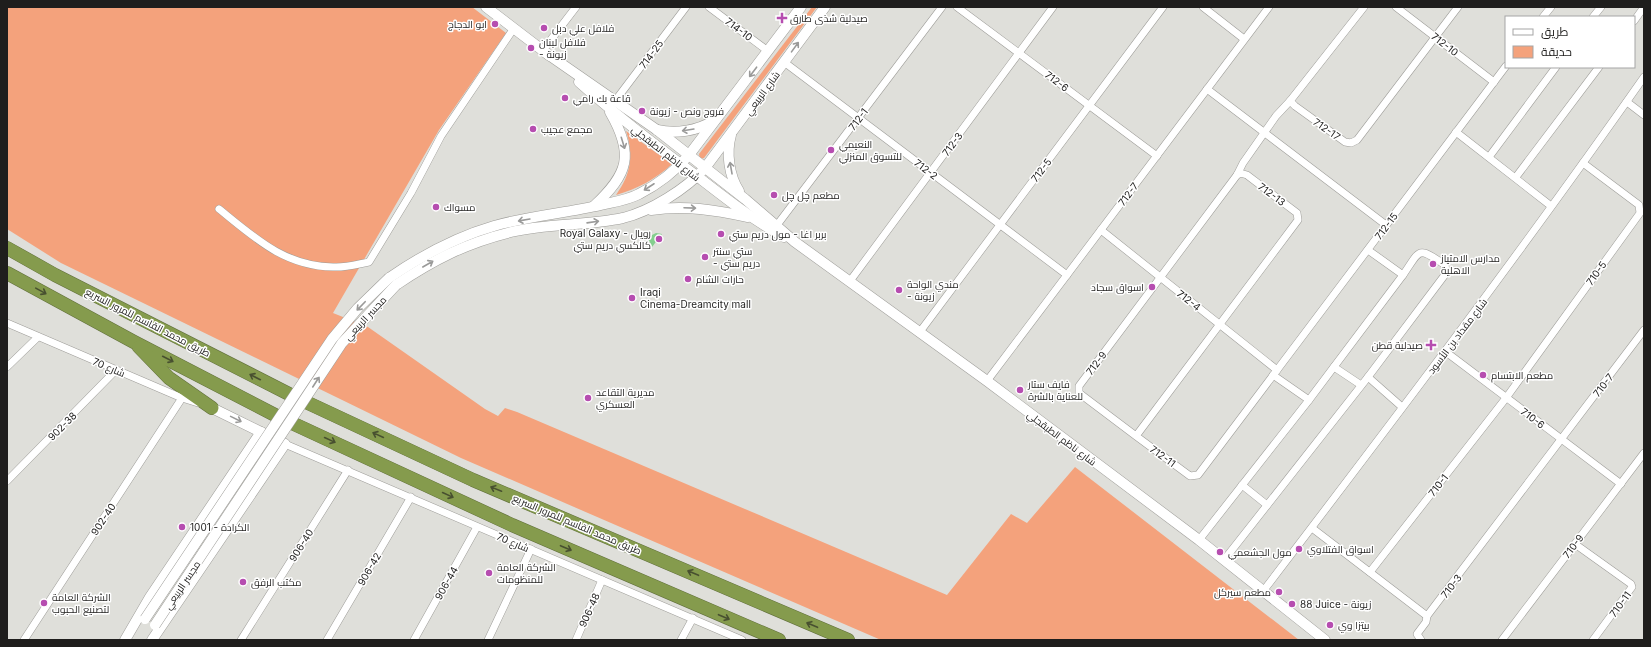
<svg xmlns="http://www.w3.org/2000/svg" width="1651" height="647" viewBox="0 0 1651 647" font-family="Inter,Cairo,sans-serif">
	<rect width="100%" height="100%" fill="#dfdfda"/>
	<!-- green -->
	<g fill="#f4a27c">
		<path d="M7,7H472L506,33L439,130L333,313L368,327L485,409L498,416L505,408L517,412L947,595L1011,514L1027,523L1075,467L1299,640H881L461,458L61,263L7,229Z"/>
		<path d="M812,7H817L704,158L700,159L699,154Z"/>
		<path d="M626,131L672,164C656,179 637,189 616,195C631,174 634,156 626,131Z"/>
	</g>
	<!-- water -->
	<path fill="#84ce8e" d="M656,233L662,234L652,247L649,240L652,235Z"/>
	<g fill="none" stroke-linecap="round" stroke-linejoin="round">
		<!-- street casing -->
		<g stroke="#9e9d99" stroke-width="8">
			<g id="street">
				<path d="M709,7L768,51"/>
				<path d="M957,7L1157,156"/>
				<path d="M1203,7L1244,39"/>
				<path d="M1364,7L1290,101L1295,106L1345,142L1351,143L1357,140L1458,7"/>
				<path d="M1396,7L1494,82"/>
				<path d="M1543,17L1551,7"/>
				<path d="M1593,17L1601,7"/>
				<path d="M1634,21L1644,7"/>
				<path d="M543,50L576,7"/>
				<path d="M784,62L1067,275"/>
				<path d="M1207,89L1386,225"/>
				<path d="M615,101L686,7"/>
				<path d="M1627,102L1644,115"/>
				<path d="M1456,132L1551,206"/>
				<path d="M1489,157L1556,67"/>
				<path d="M1237,175L1243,163L1276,116L1290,101"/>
				<path d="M1516,177L1599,67"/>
				<path d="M219,209C255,238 284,266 333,267C345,268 358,264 369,262L411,193L441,136L514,28"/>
				<path d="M774,229L942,7"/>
				<path d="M1101,230L1277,370"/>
				<path d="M850,281L1053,7"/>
				<path d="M7,323L182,398L198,403"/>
				<path d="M919,333L1163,7"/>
				<path d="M1446,352L1621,484"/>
				<path d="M7,367L38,337"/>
				<path d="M1334,367L1361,385"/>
				<path d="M1273,375L1309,400"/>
				<path d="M1368,377L1402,407"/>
				<path d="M987,381L1269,7"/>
				<path d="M1136,436L1079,393V386L1237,175L1240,173L1247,175L1297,213L1298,220L1136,436L1190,476L1198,475L1506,66"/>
				<path d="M285,444L742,640"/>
				<path d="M7,481L116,370"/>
				<path d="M1242,485L1267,505"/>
				<path d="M1312,528L1427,616L1644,330"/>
				<path d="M1199,540L1309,400L1403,275L1368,250"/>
				<path d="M1575,544L1631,584L1632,587L1593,640"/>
				<path d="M1224,560L1368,377L1444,276L1446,270L1445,265C1417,246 1421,249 1403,275"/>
				<path d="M1370,572L1506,398L1640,213L1639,205L1583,163"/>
				<path d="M1264,590C1393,421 1522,251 1644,77"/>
				<path d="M24,640L182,398"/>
				<path d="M241,640L348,470"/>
				<path d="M327,640L411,497"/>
				<path d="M414,640L477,527"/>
				<path d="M488,640L531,549"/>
				<path d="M576,640L602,580"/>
				<path d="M681,640L693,618"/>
				<path d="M1421,640L1417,634L1426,622L1427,616"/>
				<path d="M1502,640L1644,453"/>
			</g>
		</g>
		<!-- secondary casing -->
		<g stroke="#9e9d99" stroke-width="11">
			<g id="secondary">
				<path d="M486,7L550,56"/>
				<path d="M546,53L657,130L745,199L795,242L987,381L1199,540L1325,640"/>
				<path d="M579,82C618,117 660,149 702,180C729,201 755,221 784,237"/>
				<path d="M657,130C676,134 697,131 713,121"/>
				<path d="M731,135C726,152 729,176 739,191"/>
				<path d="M594,206C628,174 635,155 610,112"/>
				<path d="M651,210C685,205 715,210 748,217"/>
				<path d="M389,278C421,256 456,237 494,226C529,216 566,213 601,205C614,202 628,200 639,194C657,185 676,170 689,155L801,7"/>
				<path d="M396,285C433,260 466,243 511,232C548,223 586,226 623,218C651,211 686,189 705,168L825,7"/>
				<path d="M212,408L265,434"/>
				<path d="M125,640L150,597L261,432"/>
				<path d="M152,640L285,444L281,442"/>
			</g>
		</g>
		<!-- highway casing -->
		<g stroke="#616f3c" stroke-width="14">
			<g id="highway">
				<path d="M7,248L55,275L289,394"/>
				<path d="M7,273L134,342L275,415"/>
				<path d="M139,347L169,378L212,408"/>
				<path d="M308,403L473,480L848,640"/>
				<path d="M294,424L512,525L779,640"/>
			</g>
		</g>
		<!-- street -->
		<use href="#street" stroke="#fff" stroke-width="7"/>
		<!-- secondary -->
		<use href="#secondary" stroke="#fff" stroke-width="10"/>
		<!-- highway -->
		<use href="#highway" stroke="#859b4d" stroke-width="13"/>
		<!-- secondary-bridge casing -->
		<g stroke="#9e9d99" stroke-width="11" stroke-linecap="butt">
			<g id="secondary-bridge">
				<path d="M145,619L332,339L358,308L389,278"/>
				<path d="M155,625L342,343L396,285"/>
			</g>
		</g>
		<!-- secondary-bridge -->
		<use href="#secondary-bridge" stroke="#fff" stroke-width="10"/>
	</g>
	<!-- one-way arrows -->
	<defs><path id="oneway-shaft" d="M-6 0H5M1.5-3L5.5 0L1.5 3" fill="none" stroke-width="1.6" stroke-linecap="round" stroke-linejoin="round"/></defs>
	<g stroke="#9a9a99">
		<use href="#oneway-shaft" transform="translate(795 47) rotate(-54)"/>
		<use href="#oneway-shaft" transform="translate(753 72) rotate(127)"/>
		<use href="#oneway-shaft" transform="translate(688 130) rotate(171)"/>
		<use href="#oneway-shaft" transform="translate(623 143) rotate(73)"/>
		<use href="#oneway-shaft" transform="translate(731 168) rotate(-100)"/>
		<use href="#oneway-shaft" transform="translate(649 187) rotate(147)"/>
		<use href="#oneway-shaft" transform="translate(690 208) rotate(2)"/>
		<use href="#oneway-shaft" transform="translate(524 220) rotate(170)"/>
		<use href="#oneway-shaft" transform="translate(593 222) rotate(-8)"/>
		<use href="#oneway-shaft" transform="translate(428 264) rotate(-30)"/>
		<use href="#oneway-shaft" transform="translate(361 306) rotate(134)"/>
		<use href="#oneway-shaft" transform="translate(316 382) rotate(-57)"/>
		<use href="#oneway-shaft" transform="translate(236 419) rotate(26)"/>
	</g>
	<g stroke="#485030">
		<use href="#oneway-shaft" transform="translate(41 291) rotate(29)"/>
		<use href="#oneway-shaft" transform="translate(168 359) rotate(27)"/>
		<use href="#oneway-shaft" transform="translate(255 377) rotate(-153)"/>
		<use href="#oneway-shaft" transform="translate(378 435) rotate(-155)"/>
		<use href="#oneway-shaft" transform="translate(330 440) rotate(25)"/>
		<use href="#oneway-shaft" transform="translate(496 489) rotate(-158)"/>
		<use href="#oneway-shaft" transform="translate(448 495) rotate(25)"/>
		<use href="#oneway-shaft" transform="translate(566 548) rotate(23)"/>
		<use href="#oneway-shaft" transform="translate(693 573) rotate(-157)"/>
		<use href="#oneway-shaft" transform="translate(724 617) rotate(23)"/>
		<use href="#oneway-shaft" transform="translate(812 625) rotate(-157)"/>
	</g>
	<!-- markers -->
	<g fill="#b64db0" stroke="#fff" stroke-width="1.5">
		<path d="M780 12h4v4h4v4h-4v4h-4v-4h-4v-4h4z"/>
		<circle cx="495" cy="24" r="4"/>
		<circle cx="544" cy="28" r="4"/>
		<circle cx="531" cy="48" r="4"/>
		<circle cx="565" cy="98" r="4"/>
		<circle cx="642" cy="111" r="4"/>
		<circle cx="533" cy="129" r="4"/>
		<circle cx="831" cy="150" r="4"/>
		<circle cx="774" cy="195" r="4"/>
		<circle cx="436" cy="207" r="4"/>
		<circle cx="721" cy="234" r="4"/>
		<circle cx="659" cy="239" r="4"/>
		<circle cx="705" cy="257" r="4"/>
		<circle cx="1433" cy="264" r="4"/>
		<circle cx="688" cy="279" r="4"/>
		<circle cx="1152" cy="287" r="4"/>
		<circle cx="899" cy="290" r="4"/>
		<circle cx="632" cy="298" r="4"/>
		<path d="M1429 339h4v4h4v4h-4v4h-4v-4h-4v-4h4z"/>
		<circle cx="1483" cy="375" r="4"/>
		<circle cx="1020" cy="390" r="4"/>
		<circle cx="588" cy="398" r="4"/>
		<circle cx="182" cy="527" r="4"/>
		<circle cx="1299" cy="549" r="4"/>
		<circle cx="1220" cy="552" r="4"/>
		<circle cx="489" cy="573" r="4"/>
		<circle cx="243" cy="582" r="4"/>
		<circle cx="1279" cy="592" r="4"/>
		<circle cx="44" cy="603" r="4"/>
		<circle cx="1292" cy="604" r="4"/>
		<circle cx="1330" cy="625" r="4"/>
	</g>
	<g text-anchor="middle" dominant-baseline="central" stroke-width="3" stroke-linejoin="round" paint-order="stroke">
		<!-- poi labels -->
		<g font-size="10" fill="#1f1e1d" stroke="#fff" text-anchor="start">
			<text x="790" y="18">صيدلية شذى طارق</text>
			<text x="487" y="24" text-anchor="end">ابو الدجاج</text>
			<text x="552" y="28">فلافل علي دبل</text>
			<text x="539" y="42">فلافل لبنان<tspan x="539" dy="12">- زيونة</tspan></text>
			<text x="573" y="98">قاعة بك رامي</text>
			<text x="650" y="111">فروج ونص - زيونة</text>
			<text x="541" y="129">مجمع عجيب</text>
			<text x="839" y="144">النعيمي<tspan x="839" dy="12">للتسوق المنزلي</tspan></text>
			<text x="782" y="195">مطعم چل چل</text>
			<text x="444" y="207">مسواك</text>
			<text x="651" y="233" text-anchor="end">Royal Galaxy - رويال<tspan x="651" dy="12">كالكسي دريم ستي</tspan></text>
			<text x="729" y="234">بربر اغا - مول دريم ستي</text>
			<text x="713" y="251">ستي سنتر<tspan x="713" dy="12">- دريم ستي</tspan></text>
			<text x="1441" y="258">مدارس الامتياز<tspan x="1441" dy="12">الاهلية</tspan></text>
			<text x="696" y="279">حارات الشام</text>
			<text x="907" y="284">مندي الواحة<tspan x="907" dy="12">- زيونة</tspan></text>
			<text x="1144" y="287" text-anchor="end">اسواق سجاد</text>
			<text x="640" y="292">Iraqi<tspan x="640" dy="12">Cinema-Dreamcity mall</tspan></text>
			<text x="1423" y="345" text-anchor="end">صيدلية قطن</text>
			<text x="1491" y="375">مطعم الابتسام</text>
			<text x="1028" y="384">فايف ستار<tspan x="1028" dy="12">للعناية بالشرة</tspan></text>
			<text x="596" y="392">مديرية التقاعد<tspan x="596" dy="12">العسكري</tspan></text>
			<text x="190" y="527">1001 - الكرادة</text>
			<text x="1307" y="549">اسواق الفتلاوي</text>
			<text x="1228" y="552">مول الجشعمي</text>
			<text x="497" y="567">الشركة العامة<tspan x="497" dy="12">للمنظومات</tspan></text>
			<text x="251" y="582">مكتب الرفق</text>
			<text x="1271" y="592" text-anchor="end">مطعم سيركل</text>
			<text x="52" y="597">الشركة العامة<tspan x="52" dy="12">لتصنيع الحبوب</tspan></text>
			<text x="1300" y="604">88 Juice - زيونة</text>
			<text x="1338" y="625">بيتزا وي</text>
		</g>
		<!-- street labels -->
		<g font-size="10" fill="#1f1e1d" stroke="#fff">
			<text transform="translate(739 29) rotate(37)">714-10</text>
			<text transform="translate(1445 44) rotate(38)">712-10</text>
			<text transform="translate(651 54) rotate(-53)">714-25</text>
			<text transform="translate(1057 81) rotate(37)">712-6</text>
			<text transform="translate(762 93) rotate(-54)">شارع الربيعي</text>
			<text transform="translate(858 119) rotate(-53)">712-1</text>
			<text transform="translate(1327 129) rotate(35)">712-17</text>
			<text transform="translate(952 144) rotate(-54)">712-3</text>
			<text transform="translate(666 153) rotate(38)">شارع ناظم الطبقجلي</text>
			<text transform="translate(926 169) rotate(37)">712-2</text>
			<text transform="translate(1041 170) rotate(-53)">712-5</text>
			<text transform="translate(1128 194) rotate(-53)">712-7</text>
			<text transform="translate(1272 194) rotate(37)">712-13</text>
			<text transform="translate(1386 226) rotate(-53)">712-15</text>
			<text transform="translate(1596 273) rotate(-54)">710-5</text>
			<text transform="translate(1189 300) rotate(38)">712-4</text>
			<text transform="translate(365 318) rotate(-47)">مجسر الربيعي</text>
			<text transform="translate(148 322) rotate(27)">طريق محمد القاسم للمرور السريع</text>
			<text transform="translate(1457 336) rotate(-53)">شارع مقداد بن الأسود</text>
			<text transform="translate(1096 363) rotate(-53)">712-9</text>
			<text transform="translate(109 367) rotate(23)">شارع 70</text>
			<text transform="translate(1603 385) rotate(-53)">710-7</text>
			<text transform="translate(1533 418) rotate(37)">710-6</text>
			<text transform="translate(62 426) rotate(-45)">902-38</text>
			<text transform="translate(1062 438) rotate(37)">شارع ناظم الطبقجلي</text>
			<text transform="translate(1163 456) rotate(36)">712-11</text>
			<text transform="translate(1438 485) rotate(-52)">710-1</text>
			<text transform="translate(103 519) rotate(-57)">902-40</text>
			<text transform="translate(577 524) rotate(23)">طريق محمد القاسم للمرور السريع</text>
			<text transform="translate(513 542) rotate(23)">شارع 70</text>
			<text transform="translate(301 545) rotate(-58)">906-40</text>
			<text transform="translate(1573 546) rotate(-53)">710-9</text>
			<text transform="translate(369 569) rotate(-60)">906-42</text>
			<text transform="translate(446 583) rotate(-61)">906-44</text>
			<text transform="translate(182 585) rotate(-56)">مجسر الربيعي</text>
			<text transform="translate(1451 586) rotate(-52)">710-3</text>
			<text transform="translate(1620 604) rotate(-54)">710-11</text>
			<text transform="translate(589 610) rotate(-66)">906-48</text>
		</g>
	</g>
	<!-- border -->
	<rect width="1651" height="647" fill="none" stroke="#1f1e1d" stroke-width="16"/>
	<!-- legend -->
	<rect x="1505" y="16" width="130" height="52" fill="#ffffff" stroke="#a5a5a5"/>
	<rect x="1513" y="29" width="20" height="6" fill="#ffffff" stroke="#a5a5a5"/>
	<text x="1541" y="36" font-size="12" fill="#1f1e1d">طريق</text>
	<rect x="1513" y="46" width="20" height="12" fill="#f4a27c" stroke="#a5a5a5"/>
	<text x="1541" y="56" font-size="12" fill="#1f1e1d">حديقة</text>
</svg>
